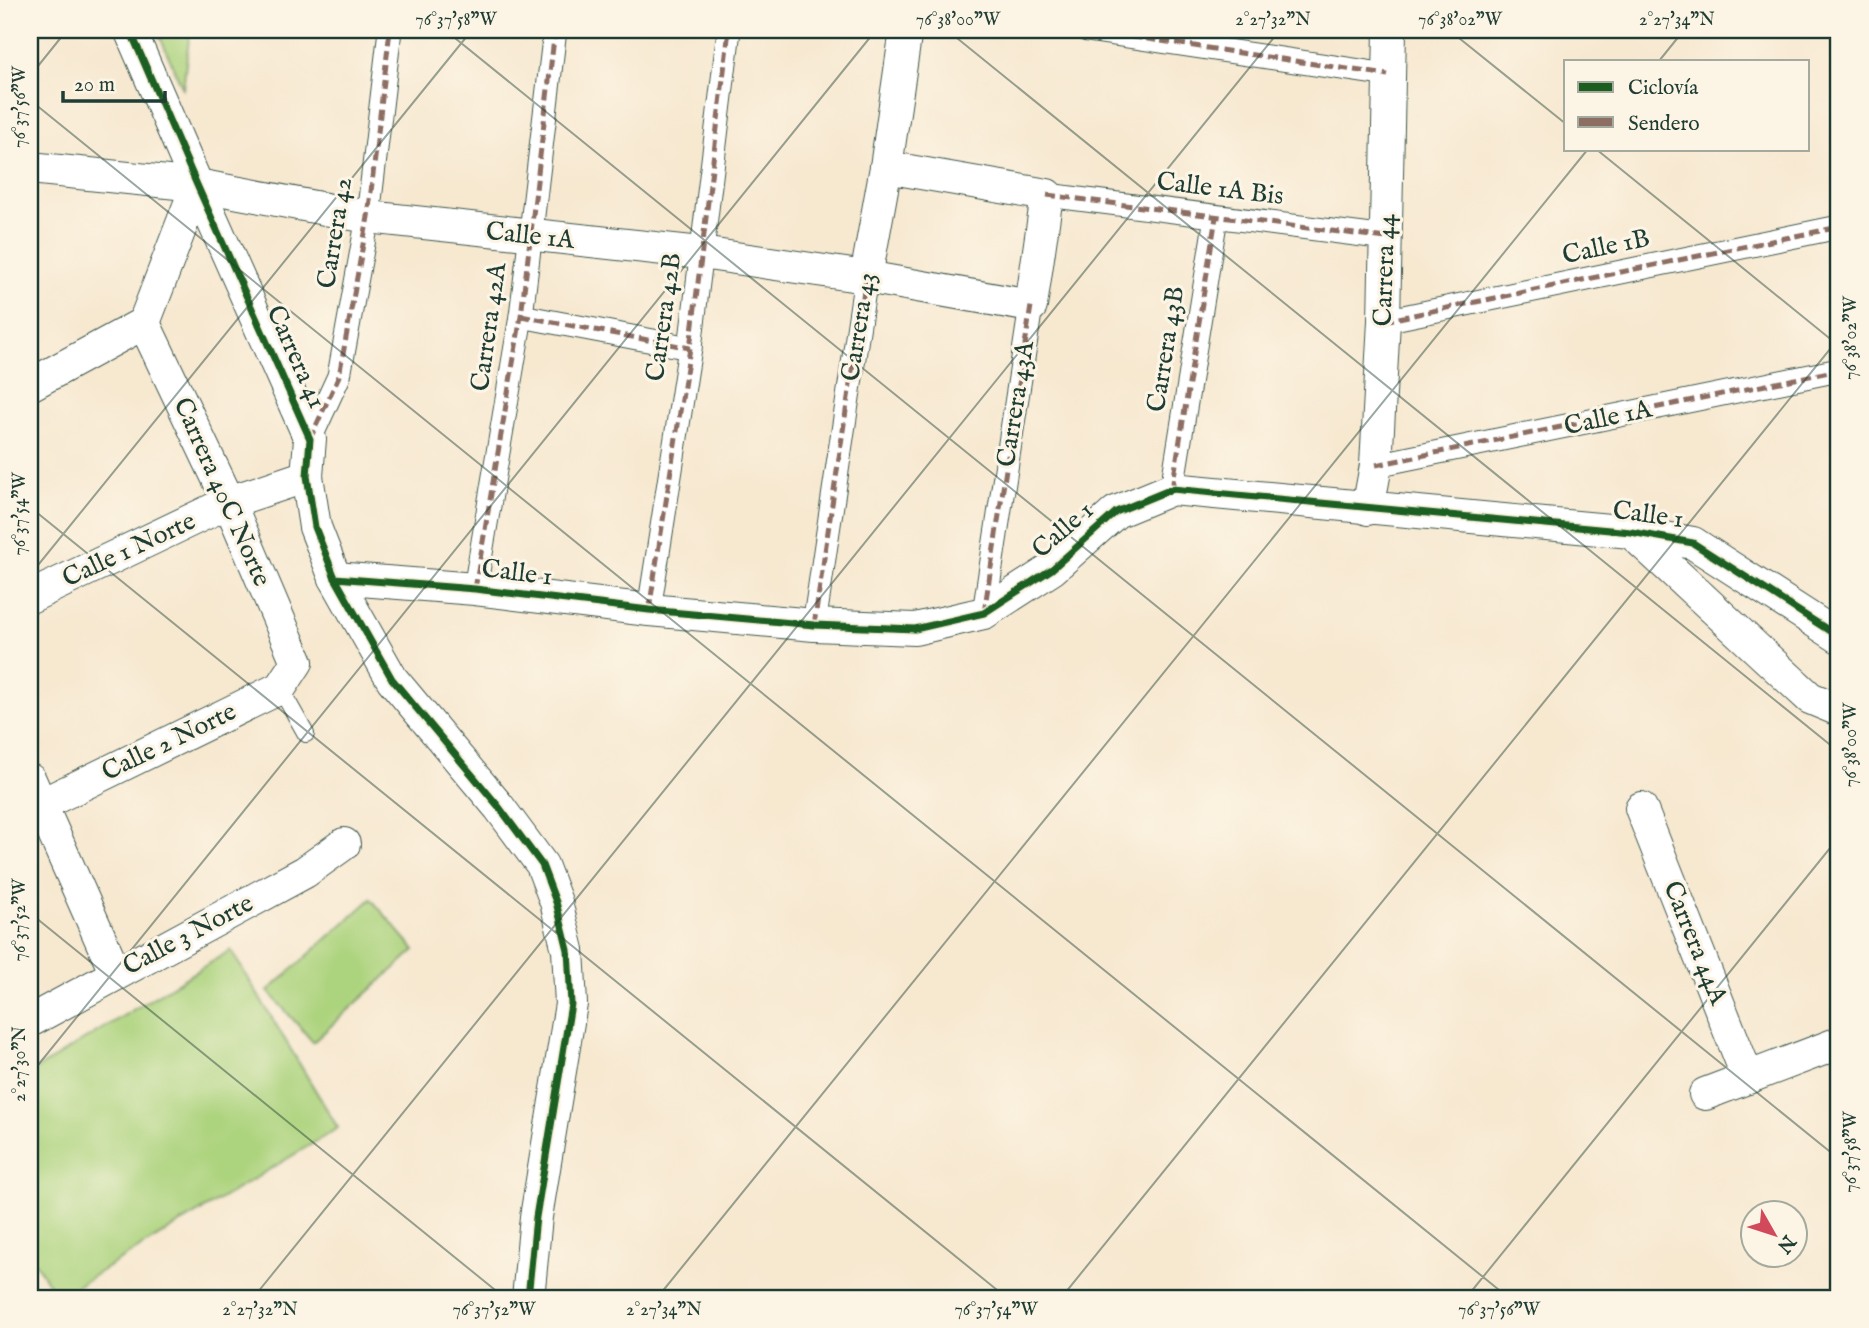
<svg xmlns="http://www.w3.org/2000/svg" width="1869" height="1328" viewBox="0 0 1869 1328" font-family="'IM FELL English',serif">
	<rect width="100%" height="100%" fill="#fcf5e5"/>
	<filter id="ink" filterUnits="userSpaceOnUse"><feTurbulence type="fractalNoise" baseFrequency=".0143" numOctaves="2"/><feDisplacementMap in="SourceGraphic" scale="14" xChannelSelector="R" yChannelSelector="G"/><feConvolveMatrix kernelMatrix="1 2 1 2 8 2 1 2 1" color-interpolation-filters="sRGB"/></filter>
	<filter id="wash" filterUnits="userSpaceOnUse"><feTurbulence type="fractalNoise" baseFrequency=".00686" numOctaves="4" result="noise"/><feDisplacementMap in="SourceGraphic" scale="28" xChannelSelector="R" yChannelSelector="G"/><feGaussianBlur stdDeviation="1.57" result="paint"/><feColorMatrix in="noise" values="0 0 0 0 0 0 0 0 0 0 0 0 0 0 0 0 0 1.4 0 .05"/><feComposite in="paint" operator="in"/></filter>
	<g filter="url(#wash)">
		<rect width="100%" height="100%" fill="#f7e8d0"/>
		<!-- green -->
		<g fill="#acd37d" stroke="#668858" stroke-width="2">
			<path d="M157,30H190L183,89Z"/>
			<path d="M371,899L415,950L313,1042L268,991Z"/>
			<path d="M231,950L338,1128L57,1298L30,1254V1073Z"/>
		</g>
	</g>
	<g filter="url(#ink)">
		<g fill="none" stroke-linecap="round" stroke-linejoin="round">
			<!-- service casing -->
			<g stroke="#3f574b" stroke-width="18">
				<path id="service" d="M280,688L306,734"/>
			</g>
			<!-- pedestrian casing -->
			<g stroke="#3f574b" stroke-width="25">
				<g id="pedestrian">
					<path d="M1087,30L1388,75"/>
					<path d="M1047,195L1387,238"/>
					<path d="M521,316L690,348"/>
					<path d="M1384,321L1839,227"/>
					<path d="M310,439L339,376L368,217L390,30"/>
					<path d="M1376,465L1839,370"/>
					<path d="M1172,489L1216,217"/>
					<path d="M475,589L521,316L555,30"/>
					<path d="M649,610L690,348L729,30"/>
					<path d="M984,613L1031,306"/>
					<path d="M814,625L866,277"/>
				</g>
			</g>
			<!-- minor casing -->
			<g stroke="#3f574b" stroke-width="34">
				<g id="minor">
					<path d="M130,30L197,185L310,439L307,476L315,527L335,578L392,679L499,807L542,865L556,902L568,950L571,1004L536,1217L528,1298"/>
					<path d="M30,168L197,185L368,217L701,253L866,277L1031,306L1047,195L886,167"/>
					<path d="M866,277L886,167L906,30"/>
					<path d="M144,323L197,185"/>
					<path d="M30,385L144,323"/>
					<path d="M1368,509L1376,465L1384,321L1390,30"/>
					<path d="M1631,532L1810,698L1839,710"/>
					<path d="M335,578L475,589L649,610L814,625L915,629L984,613L1052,569L1116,512L1172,489L1631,532L1693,543L1839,637"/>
					<path d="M30,597L229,502L307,476"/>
					<path d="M30,780L116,974"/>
					<path d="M1641,808L1748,1078"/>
					<path d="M30,810L280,688L297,662L229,502L144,323"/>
					<path d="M30,1021L305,872L344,844"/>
					<path d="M1705,1094L1839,1043"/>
				</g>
			</g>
			<!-- service -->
			<use href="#service" stroke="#fff" stroke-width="16"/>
			<!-- pedestrian -->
			<use href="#pedestrian" stroke="#fff" stroke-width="23"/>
			<!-- minor -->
			<use href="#minor" stroke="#fff" stroke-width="32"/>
			<!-- quiet -->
			<g stroke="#8d6e63" stroke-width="5" stroke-dasharray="10 5" stroke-linecap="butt">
				<path d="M1087,30L1388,75"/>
				<path d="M1047,195L1387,238"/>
				<path d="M521,316L690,348"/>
				<path d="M1384,321L1839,227"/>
				<path d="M310,439L339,376L368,217L390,30"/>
				<path d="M1376,465L1839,370"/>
				<path d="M1172,489L1216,217"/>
				<path d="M475,589L521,316L555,30"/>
				<path d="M649,610L690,348L729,30"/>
				<path d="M984,613L1031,306"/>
				<path d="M814,625L866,277"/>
			</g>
			<!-- cycleway casing -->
			<g stroke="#fcf5e5" stroke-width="11">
				<g id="cycleway">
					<path d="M130,30L197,185L310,439L307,476L315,527L335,578L392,679L499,807L542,865L556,902L568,950L571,1004L536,1217L528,1298"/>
					<path d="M335,578L475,589L649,610L814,625L915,629L984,613L1052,569L1116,512L1172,489L1631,532L1693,543L1839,637"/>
				</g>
			</g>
			<!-- cycleway -->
			<use href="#cycleway" stroke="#1b5e20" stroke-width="7"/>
		</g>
	</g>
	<!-- ticks -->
	<path fill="none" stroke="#1f3d34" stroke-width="2" stroke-opacity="0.45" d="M445,30L1839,1159M947,30L1839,752M1449,30L1566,124M1659,61L1684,30M30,76L67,30M30,100L1509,1298M1596,149L1839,346M30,507L1007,1298M30,575L472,30M30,913L505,1298M30,1075L876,30M253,1298L1280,30M657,1298L1588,149M1061,1298L1839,338M1466,1298L1839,837"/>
	<g text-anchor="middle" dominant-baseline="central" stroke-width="6" stroke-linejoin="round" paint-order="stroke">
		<!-- street labels -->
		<g font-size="26" fill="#1f3d34" stroke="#fcf5e5">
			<text transform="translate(1220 189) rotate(7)">Calle 1A Bis</text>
			<text transform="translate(335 233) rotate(-81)">Carrera 42</text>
			<text transform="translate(530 236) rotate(6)">Calle 1A</text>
			<text transform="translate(1606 247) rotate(-12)">Calle 1B</text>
			<text transform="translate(1385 270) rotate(-88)">Carrera 44</text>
			<text transform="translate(664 317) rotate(-82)">Carrera 42B</text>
			<text transform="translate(489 327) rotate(-82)">Carrera 42A</text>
			<text transform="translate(859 327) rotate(-81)">Carrera 43</text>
			<text transform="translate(1166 349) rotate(-81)">Carrera 43B</text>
			<text transform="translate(296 357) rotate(66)">Carrera 41</text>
			<text transform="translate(1016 404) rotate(-81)">Carrera 43A</text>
			<text transform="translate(1608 418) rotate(-12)">Calle 1A</text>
			<text transform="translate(222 492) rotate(66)">Carrera 40C Norte</text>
			<text transform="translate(1648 515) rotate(8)">Calle 1</text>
			<text transform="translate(1063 530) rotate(-41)">Calle 1</text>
			<text transform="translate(129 550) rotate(-25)">Calle 1 Norte</text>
			<text transform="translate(517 573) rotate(7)">Calle 1</text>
			<text transform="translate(169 742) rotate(-26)">Calle 2 Norte</text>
			<text transform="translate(188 935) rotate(-28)">Calle 3 Norte</text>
			<text transform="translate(1695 943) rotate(68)">Carrera 44A</text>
		</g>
	</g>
	<!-- margin -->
	<rect width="1869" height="1328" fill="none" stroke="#fcf5e5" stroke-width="77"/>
	<!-- legend -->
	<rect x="1564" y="60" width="245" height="91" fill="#fcf5e5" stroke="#a4ab9e" stroke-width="2"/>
	<rect x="1578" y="82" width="35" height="10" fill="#1b5e20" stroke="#a4ab9e" stroke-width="2"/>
	<text x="1628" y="94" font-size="21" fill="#1f3d34">Ciclovía</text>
	<rect x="1578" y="117" width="35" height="10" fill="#8d6e63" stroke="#a4ab9e" stroke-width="2"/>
	<text x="1628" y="130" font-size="21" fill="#1f3d34">Sendero</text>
	<!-- north arrow -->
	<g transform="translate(1774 1234) rotate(129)"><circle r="33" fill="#fcf5e5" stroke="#a4ab9e" stroke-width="2"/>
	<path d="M0-5L12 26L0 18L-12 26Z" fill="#d1495b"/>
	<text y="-10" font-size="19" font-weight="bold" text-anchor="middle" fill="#1f3d34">N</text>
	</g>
	<!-- scale -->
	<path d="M63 91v10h102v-10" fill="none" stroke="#1f3d34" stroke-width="3.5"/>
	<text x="74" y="91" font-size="21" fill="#1f3d34" stroke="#fcf5e5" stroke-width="5" paint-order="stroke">20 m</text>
	<rect x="38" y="38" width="1792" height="1252" fill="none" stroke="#1f3d34" stroke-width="2.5"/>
	<g font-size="18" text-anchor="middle" fill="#1f3d34">
		<text x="456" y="25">76°37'58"W</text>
		<text x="958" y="25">76°38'00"W</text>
		<text x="1273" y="25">2°27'32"N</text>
		<text x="1460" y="25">76°38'02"W</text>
		<text x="1677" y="25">2°27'34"N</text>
		<text transform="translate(19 107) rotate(-90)" y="6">76°37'56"W</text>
		<text transform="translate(1850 338) rotate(-90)" y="6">76°38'02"W</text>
		<text transform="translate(19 514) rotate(-90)" y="6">76°37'54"W</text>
		<text transform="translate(1850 745) rotate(-90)" y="6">76°38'00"W</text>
		<text transform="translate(19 920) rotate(-90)" y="6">76°37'52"W</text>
		<text transform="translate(19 1064) rotate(-90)" y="6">2°27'30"N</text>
		<text transform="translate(1850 1152) rotate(-90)" y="6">76°37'58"W</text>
		<text x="260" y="1315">2°27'32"N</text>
		<text x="494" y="1315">76°37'52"W</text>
		<text x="664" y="1315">2°27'34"N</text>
		<text x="996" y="1315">76°37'54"W</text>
		<text x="1499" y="1315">76°37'56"W</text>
	</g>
</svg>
